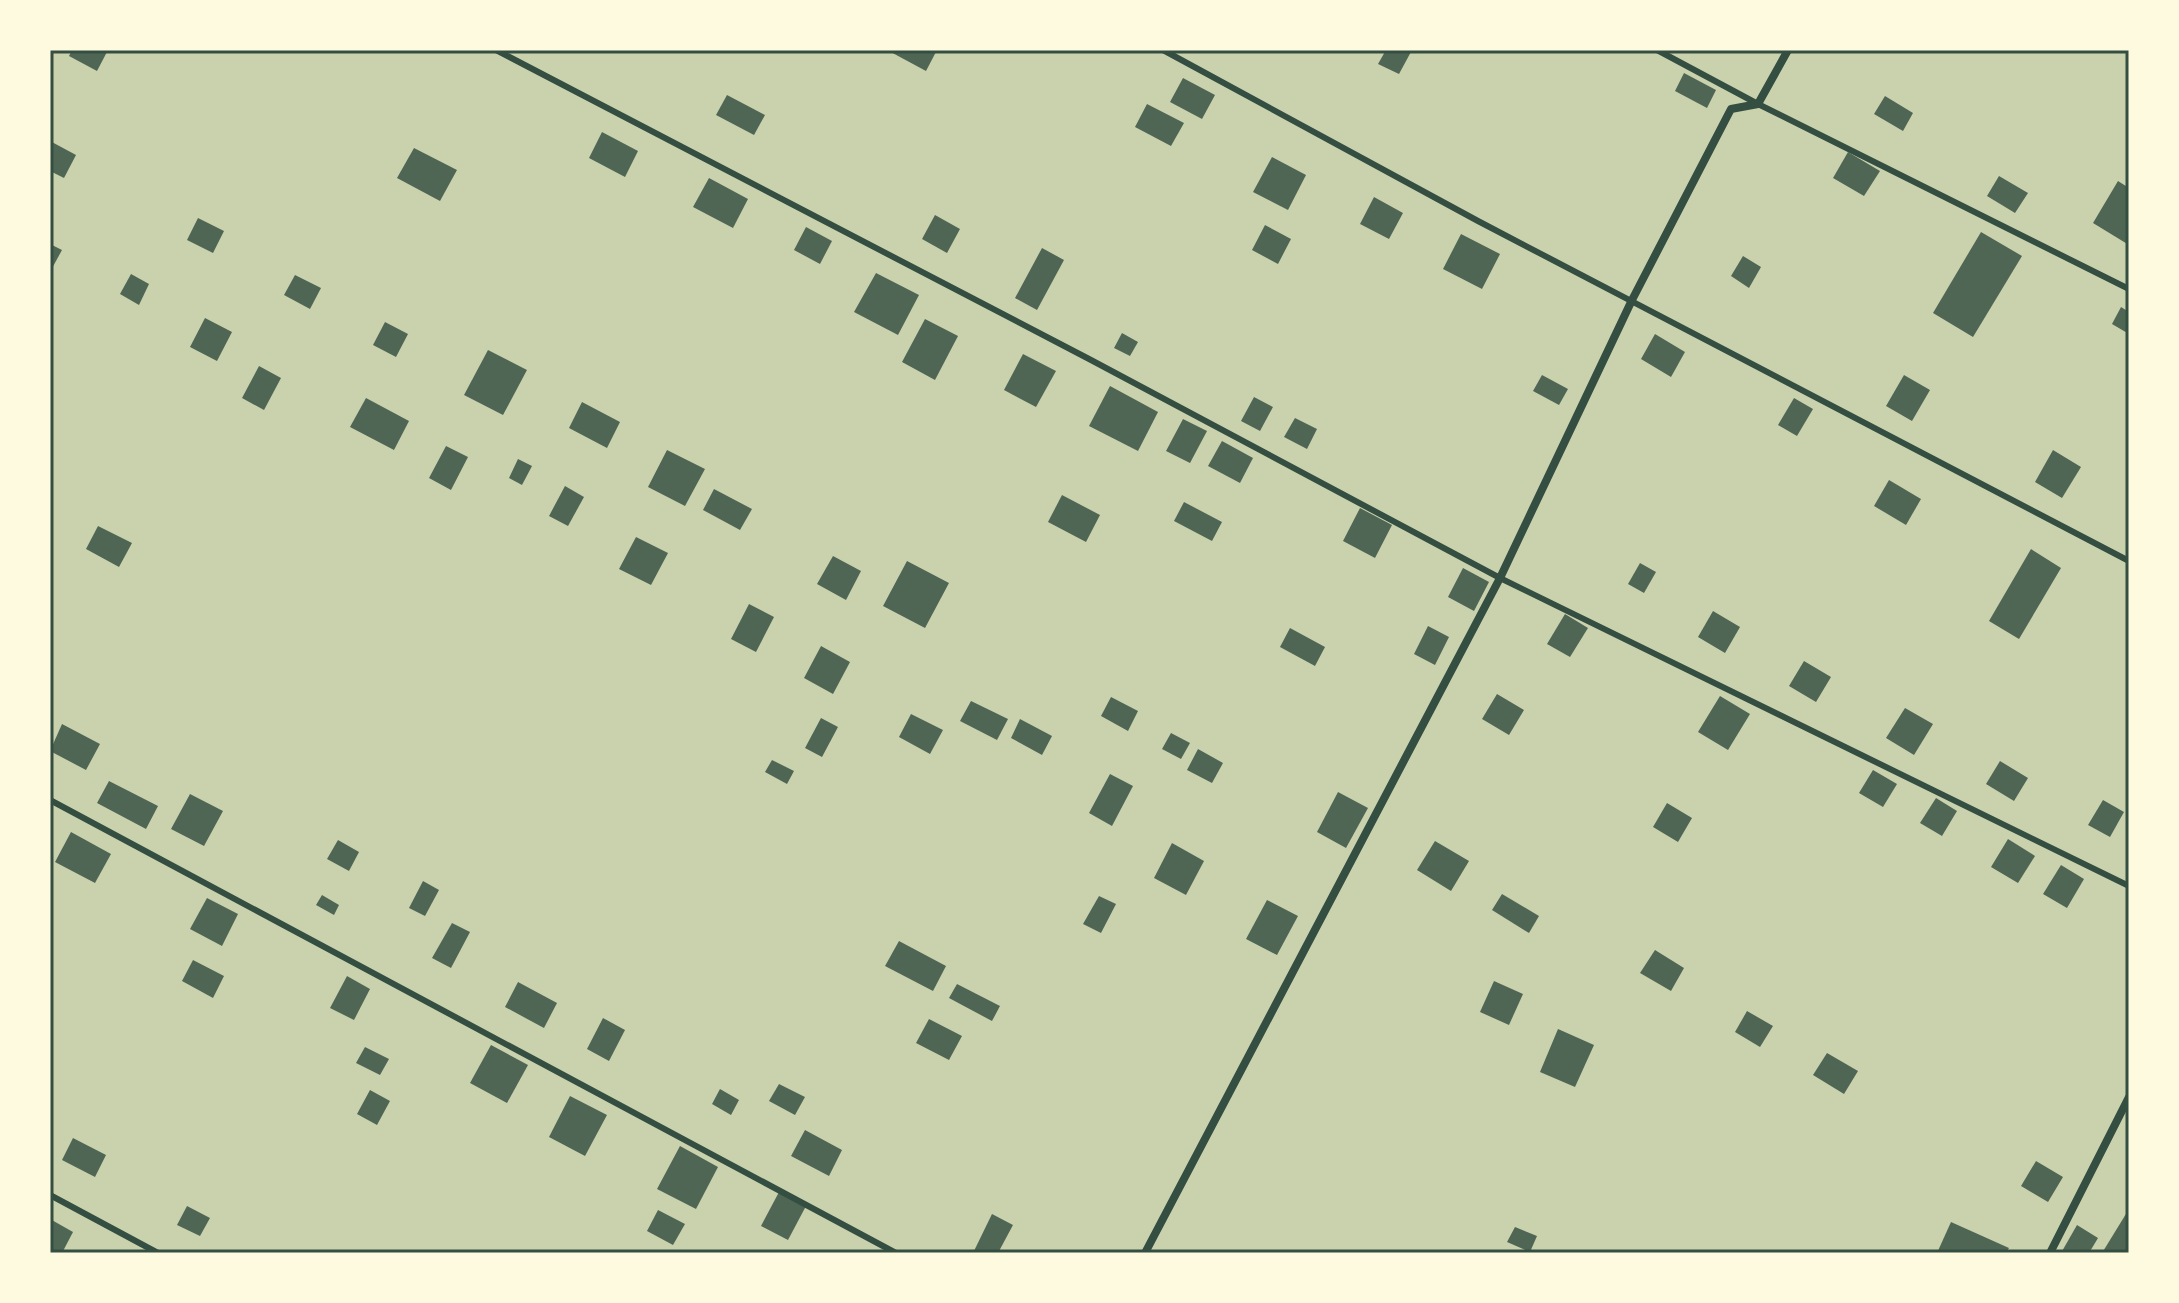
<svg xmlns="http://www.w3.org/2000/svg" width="2179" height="1303" viewBox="0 0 2179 1303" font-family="Georgia,serif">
	<rect width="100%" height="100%" fill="#e9edc9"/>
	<!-- green -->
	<rect fill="#cad2ad" x="50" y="50" width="2079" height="1203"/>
	<!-- building -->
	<g fill="#4f6655">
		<path d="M72,50H108L97,71L69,56Z"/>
		<path d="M887,50H937L926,71Z"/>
		<path d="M1386,50H1412L1399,74L1378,64Z"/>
		<path d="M1684,73L1716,90L1707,108L1675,91Z"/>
		<path d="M1183,78L1215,95L1202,119L1170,102Z"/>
		<path d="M727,95L765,115L754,135L716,115Z"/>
		<path d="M1885,96L1913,113L1903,131L1874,114Z"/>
		<path d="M1147,104L1184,123L1171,146L1135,127Z"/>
		<path d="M602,132L638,151L625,177L589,158Z"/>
		<path d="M50,141L76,155L64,178L50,171Z"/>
		<path d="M414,148L457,170L440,201L397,178Z"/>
		<path d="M1848,152L1880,171L1864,196L1833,178Z"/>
		<path d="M1272,157L1306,175L1288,210L1253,192Z"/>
		<path d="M1999,176L2028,193L2015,213L1987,196Z"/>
		<path d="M709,178L748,199L733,228L693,207Z"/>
		<path d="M2118,181L2129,188V245L2093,223Z"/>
		<path d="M1374,197L1403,213L1389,239L1360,224Z"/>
		<path d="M935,215L960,229L947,253L922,239Z"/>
		<path d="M198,218L224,231L213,253L187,240Z"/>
		<path d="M1265,225L1291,239L1278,264L1252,250Z"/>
		<path d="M806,227L832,241L820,264L794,250Z"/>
		<path d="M1981,232L2022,256L1973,337L1933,313Z"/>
		<path d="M1461,234L1500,254L1482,289L1443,269Z"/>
		<path d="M50,244L62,250L50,272Z"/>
		<path d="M1042,248L1064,260L1037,310L1015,298Z"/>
		<path d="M1743,256L1761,267L1749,288L1731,276Z"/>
		<path d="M876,273L919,295L898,335L854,312Z"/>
		<path d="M131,274L149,284L139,305L120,294Z"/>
		<path d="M295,275L321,288L310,309L284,295Z"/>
		<path d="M2121,307L2129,312V334L2112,324Z"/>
		<path d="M205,318L232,332L217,361L190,347Z"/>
		<path d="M925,319L958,336L935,380L902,362Z"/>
		<path d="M385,322L408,334L396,357L373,345Z"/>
		<path d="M1122,333L1138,342L1130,356L1114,348Z"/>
		<path d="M1655,334L1685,352L1671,377L1641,359Z"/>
		<path d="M488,350L527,370L503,415L464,395Z"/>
		<path d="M1023,354L1056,371L1036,407L1004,390Z"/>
		<path d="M259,366L281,378L264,410L242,398Z"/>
		<path d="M1542,375L1568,389L1559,405L1533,391Z"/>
		<path d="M1904,375L1930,390L1912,421L1886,406Z"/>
		<path d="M1110,386L1158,412L1138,451L1089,426Z"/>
		<path d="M1254,397L1273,407L1260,431L1241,421Z"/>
		<path d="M366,398L409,421L394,450L350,427Z"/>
		<path d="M1794,398L1813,409L1797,436L1778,425Z"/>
		<path d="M582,402L620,422L607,448L569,428Z"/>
		<path d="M1295,418L1317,429L1307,449L1284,437Z"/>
		<path d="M1183,419L1207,431L1190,463L1166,451Z"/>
		<path d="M1222,441L1253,458L1240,483L1208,466Z"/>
		<path d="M446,446L468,457L451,490L429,478Z"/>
		<path d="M667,450L705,469L685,506L648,487Z"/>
		<path d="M2053,450L2081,467L2062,498L2035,482Z"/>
		<path d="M518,459L532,466L522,485L509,478Z"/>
		<path d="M1889,480L1921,499L1906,525L1874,506Z"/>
		<path d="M565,486L584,497L568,526L549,516Z"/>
		<path d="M714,489L752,509L740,530L703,510Z"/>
		<path d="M1062,495L1100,515L1086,542L1048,522Z"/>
		<path d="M1184,502L1222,522L1212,541L1174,521Z"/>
		<path d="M1360,508L1392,525L1375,558L1343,541Z"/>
		<path d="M98,526L132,543L119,567L86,549Z"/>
		<path d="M636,537L668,553L651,585L619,569Z"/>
		<path d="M2031,549L2061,568L2019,639L1989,621Z"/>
		<path d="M833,556L861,571L846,600L817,584Z"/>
		<path d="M907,561L949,583L925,628L883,606Z"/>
		<path d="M1640,563L1656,572L1644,593L1628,584Z"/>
		<path d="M1463,568L1489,582L1474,611L1448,597Z"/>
		<path d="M749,604L774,617L756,652L731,639Z"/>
		<path d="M1713,611L1740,627L1725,653L1698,637Z"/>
		<path d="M1565,614L1588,628L1570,657L1547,644Z"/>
		<path d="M1428,626L1449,637L1435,665L1414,654Z"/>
		<path d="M1290,628L1325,647L1315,666L1280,647Z"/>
		<path d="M821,646L850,662L833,694L804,678Z"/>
		<path d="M1804,661L1831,677L1816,702L1789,686Z"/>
		<path d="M1497,694L1524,710L1509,735L1482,719Z"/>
		<path d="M1720,696L1750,714L1728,750L1698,732Z"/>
		<path d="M1111,697L1138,711L1128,731L1101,716Z"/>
		<path d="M971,701L1008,719L997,740L960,721Z"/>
		<path d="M1905,708L1933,724L1914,755L1886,738Z"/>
		<path d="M911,714L943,730L930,754L899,737Z"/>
		<path d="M821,718L838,727L822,757L805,748Z"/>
		<path d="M1020,719L1052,736L1042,755L1011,738Z"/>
		<path d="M62,724L100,744L86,770L50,751Z"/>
		<path d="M1171,733L1190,743L1181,759L1162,749Z"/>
		<path d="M1198,749L1223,763L1212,783L1187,770Z"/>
		<path d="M772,760L794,771L787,784L765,772Z"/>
		<path d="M2000,761L2028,778L2014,801L1986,784Z"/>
		<path d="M1873,770L1897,784L1883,807L1859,793Z"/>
		<path d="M1110,774L1133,786L1112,826L1089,813Z"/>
		<path d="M109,781L158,806L146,829L97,803Z"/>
		<path d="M1338,792L1368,808L1346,848L1317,832Z"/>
		<path d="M190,794L223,811L204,846L171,829Z"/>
		<path d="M1936,798L1957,811L1942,836L1920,823Z"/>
		<path d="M2103,800L2124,812L2110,837L2088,825Z"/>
		<path d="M1667,803L1692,818L1678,842L1653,827Z"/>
		<path d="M71,832L111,854L95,883L55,862Z"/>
		<path d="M2008,839L2035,856L2018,883L1991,867Z"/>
		<path d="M338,840L359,852L349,871L327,859Z"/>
		<path d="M1435,841L1469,861L1451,891L1417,870Z"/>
		<path d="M1172,843L1204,861L1186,895L1154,878Z"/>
		<path d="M2061,865L2084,879L2067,908L2043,894Z"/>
		<path d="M423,881L439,890L425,916L409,908Z"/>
		<path d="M1502,894L1539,916L1529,933L1492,910Z"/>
		<path d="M322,895L339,905L334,915L316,905Z"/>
		<path d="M1099,896L1116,904L1101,933L1083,924Z"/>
		<path d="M207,898L238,914L222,946L190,929Z"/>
		<path d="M1267,900L1298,916L1277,955L1246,939Z"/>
		<path d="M452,923L470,932L451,968L432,958Z"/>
		<path d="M899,941L946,966L933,991L885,966Z"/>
		<path d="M1655,950L1684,968L1671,991L1640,973Z"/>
		<path d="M193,960L224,976L213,998L182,981Z"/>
		<path d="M347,976L370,989L354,1020L330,1008Z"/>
		<path d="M1494,981L1523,994L1509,1025L1480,1012Z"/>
		<path d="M518,982L557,1003L544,1028L505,1007Z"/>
		<path d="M957,984L1000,1006L992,1021L949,998Z"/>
		<path d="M1747,1011L1773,1026L1760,1047L1735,1032Z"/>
		<path d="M603,1018L625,1030L609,1061L587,1049Z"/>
		<path d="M929,1019L962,1036L949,1060L916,1043Z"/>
		<path d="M1558,1029L1594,1045L1575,1087L1540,1072Z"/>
		<path d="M491,1045L528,1065L507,1103L470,1083Z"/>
		<path d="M365,1047L389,1059L380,1075L356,1063Z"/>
		<path d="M1827,1053L1858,1071L1844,1094L1813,1075Z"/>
		<path d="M779,1084L805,1097L795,1115L769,1101Z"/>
		<path d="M720,1089L739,1100L731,1115L712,1104Z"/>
		<path d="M370,1090L390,1101L377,1125L357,1114Z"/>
		<path d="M570,1096L607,1115L585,1156L549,1137Z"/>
		<path d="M805,1130L842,1150L829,1176L791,1156Z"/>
		<path d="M73,1138L106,1155L95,1177L62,1160Z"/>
		<path d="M680,1146L718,1167L696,1209L657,1189Z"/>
		<path d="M2036,1161L2063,1177L2048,1202L2021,1186Z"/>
		<path d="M779,1192L806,1206L788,1240L761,1226Z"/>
		<path d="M187,1206L210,1218L200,1236L177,1225Z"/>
		<path d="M2129,1209V1253H2102Z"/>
		<path d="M658,1210L685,1224L673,1245L647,1231Z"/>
		<path d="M992,1214L1013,1225L998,1253H973Z"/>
		<path d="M50,1219L73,1232L62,1253H50Z"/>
		<path d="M1951,1222L2009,1248L2006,1253H1937Z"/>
		<path d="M2077,1225L2098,1238L2089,1253H2061Z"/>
		<path d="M1515,1227L1537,1236L1530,1252L1507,1242Z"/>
	</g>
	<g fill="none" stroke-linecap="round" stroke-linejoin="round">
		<!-- service -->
		<g stroke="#344e41" stroke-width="6">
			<path d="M496,50L1091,360L1500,578L2129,886"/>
			<path d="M1163,50L1478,221L2129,561"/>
			<path d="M1657,50L1758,104L2129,289"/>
			<path d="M50,800L896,1253"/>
			<path d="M50,1195L158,1253"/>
		</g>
		<!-- minor -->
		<g stroke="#344e41" stroke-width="8">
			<path d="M1145,1253L1500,578L1632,300L1731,109L1758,104L1788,50"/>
			<path d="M2050,1253L2129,1097"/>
		</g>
	</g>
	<!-- border -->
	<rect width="2179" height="1303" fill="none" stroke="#fefae0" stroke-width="104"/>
	<rect x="52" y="52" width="2075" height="1199" fill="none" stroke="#344e41" stroke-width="3"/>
</svg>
